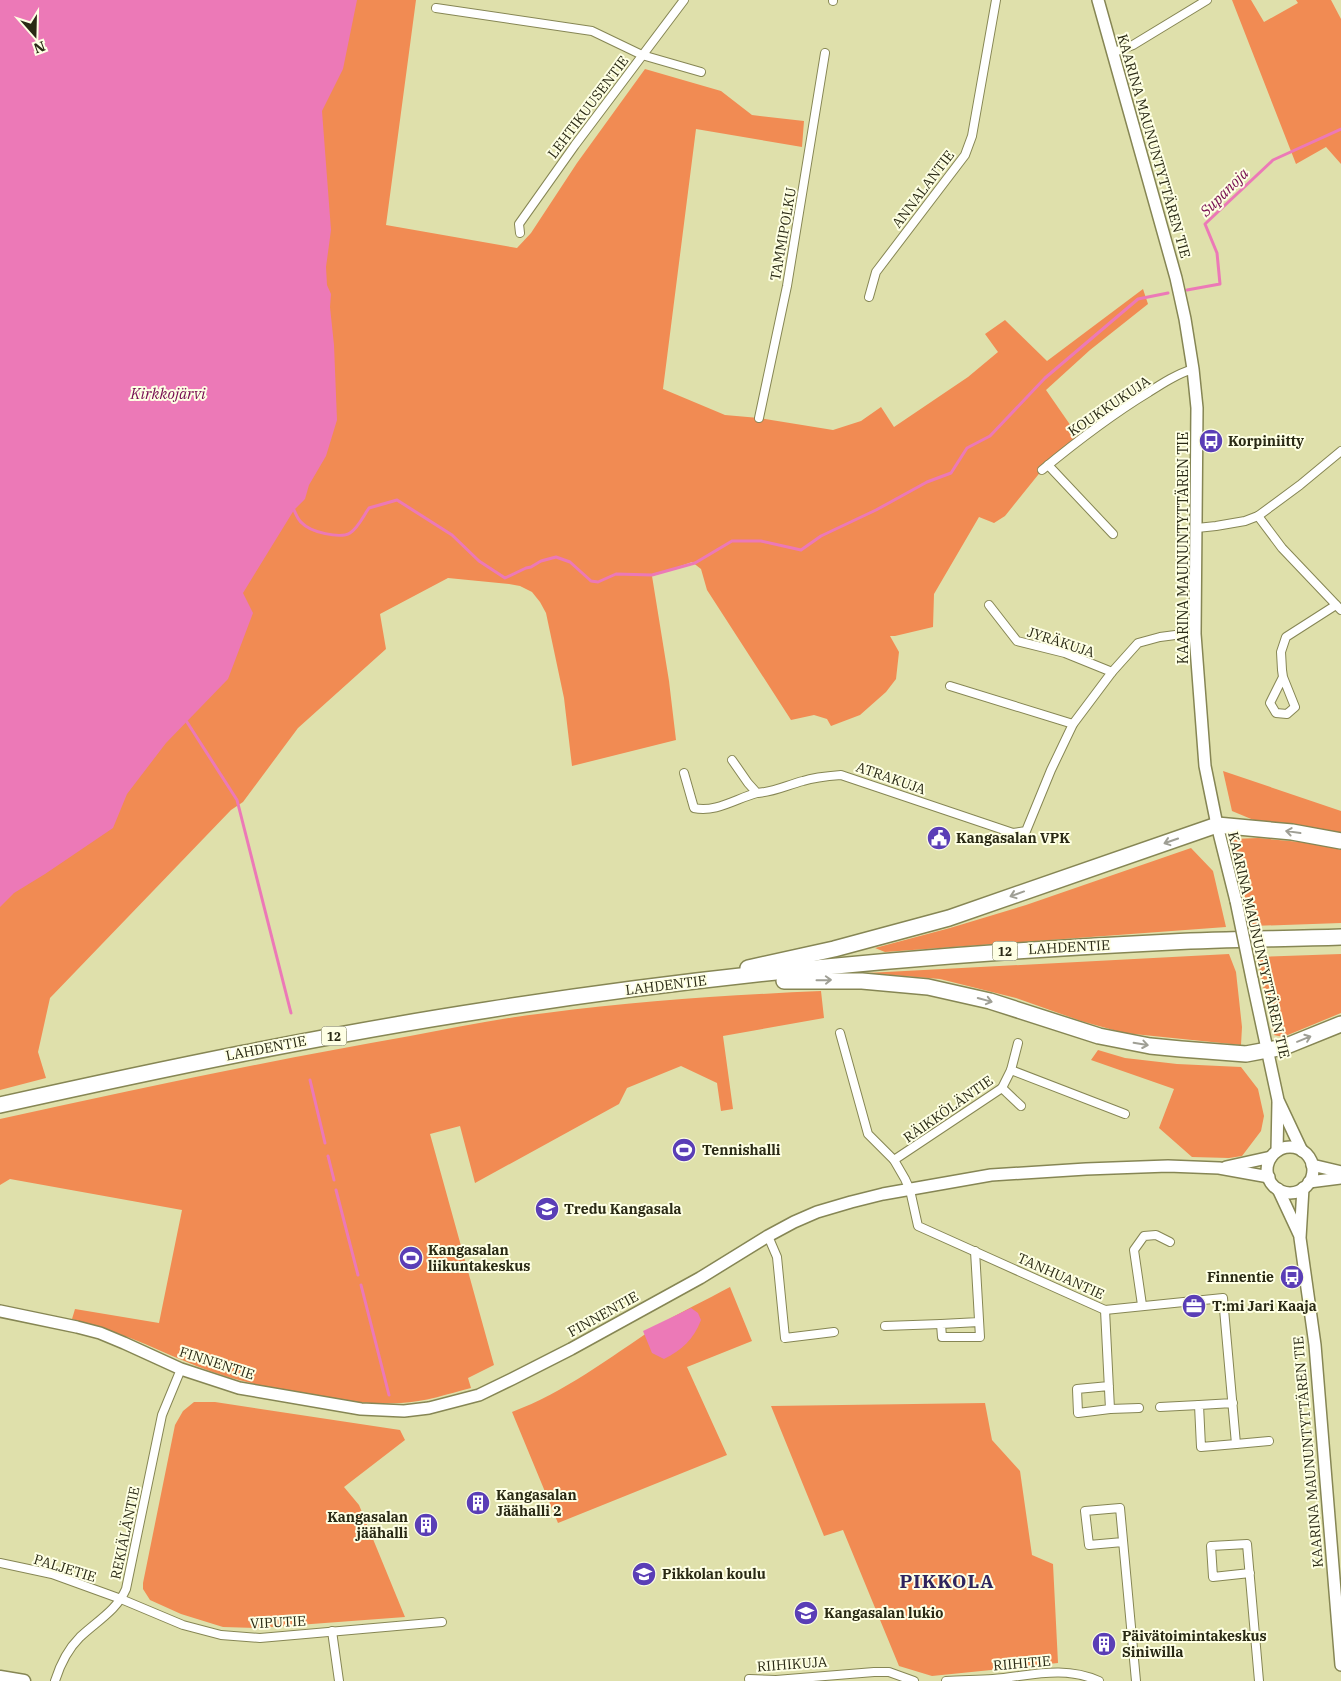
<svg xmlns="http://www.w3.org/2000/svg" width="1341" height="1681" viewBox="0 0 1341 1681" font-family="'IBM Plex Serif',serif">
	<rect width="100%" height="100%" fill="#dfe0ab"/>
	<!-- green -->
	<g fill="#f18b53">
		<path d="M0,0H416L386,225L517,248L531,233L577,163L645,69L721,91L752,115L804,121L802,147L696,129L663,389L725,415L759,418L833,430L861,421L881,407L894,427L968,377L998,352L985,334L1005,320L1047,361L1143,289L1148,304L1090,350L1046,390L1080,439L1042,470L1005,516L994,523L979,517L934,594L933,627L895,636H890L899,652L896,679L886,692L860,715L831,726L827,719L814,715L791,720L707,590L701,569L692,562L652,576L669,681L676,740L572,766L564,698L546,613L540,602L532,592L520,586L509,584L448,578L380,614L386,649L298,728L243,802L231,810L50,998L38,1052L46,1078L0,1090Z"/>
		<path d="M1232,0H1251L1264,22L1298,3L1296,0H1331L1341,19V164L1326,147L1296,164Z"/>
		<path d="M1223,771L1341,811V834L1256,821L1232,811Z"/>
		<path d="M1258,838L1322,844L1341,850V923L1253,926L1231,846L1233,839Z"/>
		<path d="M1191,848L1213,871L1226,927L885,952L875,948L950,928L1026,905Z"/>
		<path d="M1229,954L1236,972L1242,1027L1241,1045L1124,1033L1081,1021L1016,998L940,979L867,973Z"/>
		<path d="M1341,954V1013L1283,1037L1274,1035L1271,1025L1257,957Z"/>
		<path d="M821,991L824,1018L723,1036L733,1109L721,1111L717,1083L681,1066L627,1088L619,1104L475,1183L460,1126L430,1134L494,1365L468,1378L471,1388C448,1394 424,1402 401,1403C347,1406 276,1391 225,1376C188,1365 154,1346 119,1334C103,1328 87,1324 72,1319L75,1309L159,1323L182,1210L10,1179L0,1185V1119C136,1089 272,1060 410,1036C455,1028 500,1018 546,1013C637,1001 729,995 821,991Z"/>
		<path d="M1098,1050L1125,1058L1177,1064L1241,1067L1258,1089L1264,1116L1261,1131L1242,1156L1229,1158L1192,1157L1159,1128L1174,1089L1091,1060Z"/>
		<path d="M730,1287L752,1341L687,1367L727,1455L558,1523L512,1412C565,1392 609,1358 656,1327C680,1312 706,1300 730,1287Z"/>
		<path d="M194,1402H215L400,1430L405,1440L344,1487L359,1505L405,1617L258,1628L223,1627L181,1614L150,1600L143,1589V1583L175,1425L183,1411Z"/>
		<path d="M985,1403L992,1440L1020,1471L1032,1555L1053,1564L1058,1663L932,1676L899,1666L843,1530L824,1536L771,1406Z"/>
	</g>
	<!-- water -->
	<g fill="#ec79b7">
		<path d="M0,0H357L343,69L322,111L331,230L326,267L327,285L331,294L330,307L334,345L337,420L326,456L309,485L305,499L294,510L243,593L253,613L228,679L166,743L127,794L113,828L45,874L14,893L0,907Z"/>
		<path d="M691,1308L698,1313L701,1320C694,1339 682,1350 664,1359L652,1353L643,1331Z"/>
	</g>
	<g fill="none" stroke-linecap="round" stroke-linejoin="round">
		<!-- stream -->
		<g stroke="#ec79b7" stroke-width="3">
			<path d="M1187,290L1220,284L1217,253L1205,224L1273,160L1341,129"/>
			<path d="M294,510C296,514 298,520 302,523C310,532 340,539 350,533C358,528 364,515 369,508L397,500L452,535L479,561L505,578L526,568L531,567L541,561L556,557L570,562L591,581L598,582L616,574L652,575L695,563L732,541H761L801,550L821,536L876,510L927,482L951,473L967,448L990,436L1045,378L1138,299L1168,293"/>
			<path d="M187,722L237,800L291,1013"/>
			<path d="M310,1080L325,1143"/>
			<path d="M328,1156L334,1180"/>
			<path d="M336,1190L358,1275"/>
			<path d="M361,1285L389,1395"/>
		</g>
		<!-- street casing -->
		<g stroke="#868654" stroke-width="10">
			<g id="street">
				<path d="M833,1V0"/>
				<path d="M436,8L592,31L642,55L701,72"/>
				<path d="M1112,53L1133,45L1207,0"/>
				<path d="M520,233L519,224L575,145L684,0"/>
				<path d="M869,297L876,272L965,155L972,136L996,0"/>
				<path d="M759,418L787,286L825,53"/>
				<path d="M1048,465L1113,534"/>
				<path d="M1042,470C1076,442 1111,415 1149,392C1163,383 1177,374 1193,369"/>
				<path d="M1258,516L1282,548L1341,610"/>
				<path d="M1197,528L1216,526L1245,521L1258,516L1300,485L1341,451"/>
				<path d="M989,605L1017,641L1065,653L1112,672"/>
				<path d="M1283,677L1270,703L1276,713L1287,714L1295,707L1283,677L1282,670L1281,652L1286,637L1336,605"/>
				<path d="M950,686L1073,724"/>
				<path d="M732,760L748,783L757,793C774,792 787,785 803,781C815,777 828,776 841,775L1013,833L1026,831L1051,770L1073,724L1112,672L1138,643L1160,637L1183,634H1195"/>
				<path d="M684,773L694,808C716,813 737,798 757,793"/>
				<path d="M840,1033L868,1134L894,1160L905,1179L910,1190L918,1226L1105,1310L1223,1298L1236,1444L1201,1447L1199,1405L1233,1403"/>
				<path d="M1011,1070L1125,1114"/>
				<path d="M1002,1088L1021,1106"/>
				<path d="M894,1160L1002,1088L1011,1070L1018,1043"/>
				<path d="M768,1236L777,1257L785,1338L834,1332"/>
				<path d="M975,1251L980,1337H942L941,1324L979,1322"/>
				<path d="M1142,1305L1134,1250L1144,1236L1156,1235L1170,1242"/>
				<path d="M1105,1310L1110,1409L1078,1413L1077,1389L1109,1386"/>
				<path d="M885,1326L941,1324"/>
				<path d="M1160,1407L1199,1405"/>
				<path d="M1110,1409L1139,1408"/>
				<path d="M1236,1444L1269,1441"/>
				<path d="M1123,1542L1089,1545L1085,1511L1120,1508L1136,1681"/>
				<path d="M0,1563L52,1574L121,1599L183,1625L221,1635L260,1638L442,1622"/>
				<path d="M1250,1573L1213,1577L1211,1546L1247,1544L1259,1681"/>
				<path d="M332,1631L339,1681"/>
				<path d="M749,1679L776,1680L874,1672H889L914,1681"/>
				<path d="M55,1681C60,1665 68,1649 80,1637C97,1621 117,1610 126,1589L162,1415L181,1369"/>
				<path d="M946,1681C962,1680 977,1680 993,1679C1030,1676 1063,1665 1099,1681"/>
			</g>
		</g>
		<!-- secondary casing -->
		<g stroke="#868654" stroke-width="14">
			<g id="secondary">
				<path d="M1098,0L1176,278L1185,319L1193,369L1197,408L1195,634L1205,766L1217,825L1236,901"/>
				<path d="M1252,979L1278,1100L1302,1151"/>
				<circle cx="1290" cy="1170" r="23"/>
				<path d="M1277,1151L1278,1102"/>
				<path d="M1312,1165L1341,1172"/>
				<path d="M1226,1167L1271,1157"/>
				<path d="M1309,1182L1341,1178"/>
				<path d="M1303,1188L1300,1238L1315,1345L1341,1665"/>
				<path d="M1278,1189L1299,1234"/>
				<path d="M0,1311L77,1327L100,1333L124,1343L181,1369L239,1388L361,1409L404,1411L429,1408L479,1395L512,1379L571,1349L700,1278L768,1236L794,1222L817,1212L851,1202L883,1194L991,1175L1086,1169L1168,1166L1219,1168L1269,1177"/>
			</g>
		</g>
		<!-- primary casing -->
		<g stroke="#868654" stroke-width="15">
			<path id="primary" d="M0,1677L24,1681"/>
		</g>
		<!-- highway casing -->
		<g stroke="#868654" stroke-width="18">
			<g id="highway">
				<path d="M748,968L834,949L949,918L1217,825L1292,832L1341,841"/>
				<path d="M784,981H862L928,987L990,1001L1099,1036L1150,1046L1181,1049L1246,1054L1284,1047L1341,1024"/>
				<path d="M0,1105C162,1069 324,1035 487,1010C714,974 942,953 1171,942C1228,939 1284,939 1341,937"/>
			</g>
		</g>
		<!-- street -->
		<use href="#street" stroke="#fff" stroke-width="8"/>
		<!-- secondary -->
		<use href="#secondary" stroke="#fff" stroke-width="11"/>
		<!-- primary -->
		<use href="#primary" stroke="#fff" stroke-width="12"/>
		<!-- highway -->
		<use href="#highway" stroke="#fff" stroke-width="15"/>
		<!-- secondary-bridge casing -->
		<g stroke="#868654" stroke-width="14" stroke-linecap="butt">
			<path id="secondary-bridge" d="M1236,901L1252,979"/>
		</g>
		<!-- secondary-bridge -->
		<use href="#secondary-bridge" stroke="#fff" stroke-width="11"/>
	</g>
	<!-- one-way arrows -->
	<defs><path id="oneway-shaft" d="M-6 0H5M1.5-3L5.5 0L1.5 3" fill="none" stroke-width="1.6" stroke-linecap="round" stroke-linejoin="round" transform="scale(1.25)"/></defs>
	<g stroke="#9f9f95">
		<use href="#oneway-shaft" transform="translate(1293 832) rotate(-172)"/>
		<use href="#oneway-shaft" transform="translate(1171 841) rotate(161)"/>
		<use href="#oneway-shaft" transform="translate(1017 894) rotate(160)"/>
		<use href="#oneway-shaft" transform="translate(824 980) rotate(-1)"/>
		<use href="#oneway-shaft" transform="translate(985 1000) rotate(15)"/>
		<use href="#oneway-shaft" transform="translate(1304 1039) rotate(-22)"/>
		<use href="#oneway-shaft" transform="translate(1141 1044) rotate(9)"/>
	</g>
	<!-- icons -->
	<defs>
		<g id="bus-disc" transform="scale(1.25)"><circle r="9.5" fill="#5a3eb6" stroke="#feffe4"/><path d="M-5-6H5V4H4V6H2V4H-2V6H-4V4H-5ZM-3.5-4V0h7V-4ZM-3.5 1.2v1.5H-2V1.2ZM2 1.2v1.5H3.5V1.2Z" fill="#fff"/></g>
		<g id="civic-disc" transform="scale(1.25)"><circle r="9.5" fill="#5a3eb6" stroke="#feffe4"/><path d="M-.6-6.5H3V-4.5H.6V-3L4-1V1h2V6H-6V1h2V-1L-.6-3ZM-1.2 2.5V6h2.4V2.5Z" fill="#fff"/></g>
		<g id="stadium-disc" transform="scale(1.25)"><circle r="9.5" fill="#5a3eb6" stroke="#feffe4"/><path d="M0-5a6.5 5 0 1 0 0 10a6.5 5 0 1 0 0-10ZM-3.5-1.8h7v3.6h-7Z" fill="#fff"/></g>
		<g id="school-disc" transform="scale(1.25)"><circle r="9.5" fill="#5a3eb6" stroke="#feffe4"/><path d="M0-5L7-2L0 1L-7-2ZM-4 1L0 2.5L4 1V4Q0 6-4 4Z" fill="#fff"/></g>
		<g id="office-disc" transform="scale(1.25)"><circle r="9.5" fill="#5a3eb6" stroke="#feffe4"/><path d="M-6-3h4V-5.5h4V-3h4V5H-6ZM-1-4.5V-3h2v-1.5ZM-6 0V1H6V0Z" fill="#fff"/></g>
		<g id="building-disc" transform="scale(1.25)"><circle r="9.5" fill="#5a3eb6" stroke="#feffe4"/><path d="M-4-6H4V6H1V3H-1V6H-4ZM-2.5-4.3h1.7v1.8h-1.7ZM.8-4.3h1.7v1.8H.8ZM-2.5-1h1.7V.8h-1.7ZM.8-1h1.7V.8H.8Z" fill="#fff"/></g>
	</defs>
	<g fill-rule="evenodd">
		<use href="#bus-disc" x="1211" y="441"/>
		<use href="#civic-disc" x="939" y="838"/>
		<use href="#stadium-disc" x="684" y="1150"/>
		<use href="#school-disc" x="547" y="1209"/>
		<use href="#stadium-disc" x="411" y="1258"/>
		<use href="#bus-disc" x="1292" y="1277"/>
		<use href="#office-disc" x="1194" y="1306"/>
		<use href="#building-disc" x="478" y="1503"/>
		<use href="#building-disc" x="426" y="1525"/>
		<use href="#school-disc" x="644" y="1574"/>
		<use href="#school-disc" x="806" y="1613"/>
		<use href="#building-disc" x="1104" y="1644"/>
	</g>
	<g text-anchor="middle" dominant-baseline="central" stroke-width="4" stroke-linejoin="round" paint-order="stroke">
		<!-- shield labels -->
		<g fill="#feffe4" stroke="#696952" stroke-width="1">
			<rect x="992.5" y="941.5" width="25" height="19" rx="4"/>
			<rect x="321.5" y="1026.5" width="25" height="19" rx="4"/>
		</g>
		<g font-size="12" font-weight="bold" fill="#292914">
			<text x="1005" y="951">12</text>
			<text x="334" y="1036">12</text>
		</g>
		<!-- street labels -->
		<g font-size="14" fill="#292914" stroke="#feffe4">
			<text transform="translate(588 107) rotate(-53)">LEHTIKUUSENTIE</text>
			<text transform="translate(1154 146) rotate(74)">KAARINA MAUNUNTYTTÄREN TIE</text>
			<text transform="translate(923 189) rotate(-53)">ANNALANTIE</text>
			<text transform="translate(783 234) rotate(-80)">TAMMIPOLKU</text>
			<text transform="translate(1109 406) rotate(-34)">KOUKKUKUJA</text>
			<text transform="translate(1183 548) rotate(-90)">KAARINA MAUNUNTYTTÄREN TIE</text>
			<text transform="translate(1061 642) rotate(18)">JYRÄKUJA</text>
			<text transform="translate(891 778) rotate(19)">ATRAKUJA</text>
			<text transform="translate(1259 945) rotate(77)">KAARINA MAUNUNTYTTÄREN TIE</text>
			<text transform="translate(1069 947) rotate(-3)">LAHDENTIE</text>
			<text transform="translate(666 985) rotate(-7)">LAHDENTIE</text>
			<text transform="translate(266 1048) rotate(-11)">LAHDENTIE</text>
			<text transform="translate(948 1109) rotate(-35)">RÄIKKÖLÄNTIE</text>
			<text transform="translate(1061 1276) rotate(24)">TANHUANTIE</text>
			<text transform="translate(603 1314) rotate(-29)">FINNENTIE</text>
			<text transform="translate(217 1363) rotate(18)">FINNENTIE</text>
			<text transform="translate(1308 1452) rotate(-95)">KAARINA MAUNUNTYTTÄREN TIE</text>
			<text transform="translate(125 1533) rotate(-78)">REKIÄLÄNTIE</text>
			<text transform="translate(65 1568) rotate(17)">PALJETIE</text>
			<text transform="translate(278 1622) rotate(-3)">VIPUTIE</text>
			<text transform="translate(1022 1663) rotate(-5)">RIIHITIE</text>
			<text transform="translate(792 1664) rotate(-4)">RIIHIKUJA</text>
		</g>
		<!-- poi labels -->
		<g font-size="14" font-weight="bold" fill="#292914" stroke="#feffe4" text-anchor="start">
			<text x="1228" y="441">Korpiniitty</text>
			<text x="956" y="838">Kangasalan VPK</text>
			<text x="702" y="1150">Tennishalli</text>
			<text x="564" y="1209">Tredu Kangasala</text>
			<text x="428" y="1250">Kangasalan<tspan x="428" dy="16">liikuntakeskus</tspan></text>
			<text x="1274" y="1277" text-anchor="end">Finnentie</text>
			<text x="1212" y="1306">T:mi Jari Kaaja</text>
			<text x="496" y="1495">Kangasalan<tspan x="496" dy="16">Jäähalli 2</tspan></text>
			<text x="408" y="1517" text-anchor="end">Kangasalan<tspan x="408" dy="16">jäähalli</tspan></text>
			<text x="662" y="1574">Pikkolan koulu</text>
			<text x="824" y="1613">Kangasalan lukio</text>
			<text x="1122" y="1636">Päivätoimintakeskus<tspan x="1122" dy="16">Siniwilla</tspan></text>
		</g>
		<!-- water labels -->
		<g font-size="15" font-style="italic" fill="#750b50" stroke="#feffe4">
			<text transform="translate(1224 192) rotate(-45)">Supanoja</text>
			<text x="168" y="393">Kirkkojärvi</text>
		</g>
		<!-- district labels -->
		<g font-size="19" font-weight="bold" letter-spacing="1" fill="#2f245e" stroke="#feffe4">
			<text x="947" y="1581">PIKKOLA</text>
		</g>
	</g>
	<!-- north arrow -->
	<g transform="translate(35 35) rotate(160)" stroke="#feffe4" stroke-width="4" paint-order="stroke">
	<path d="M0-4L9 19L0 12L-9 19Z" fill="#292914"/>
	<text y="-8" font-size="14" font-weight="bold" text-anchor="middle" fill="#292914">N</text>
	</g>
</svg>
